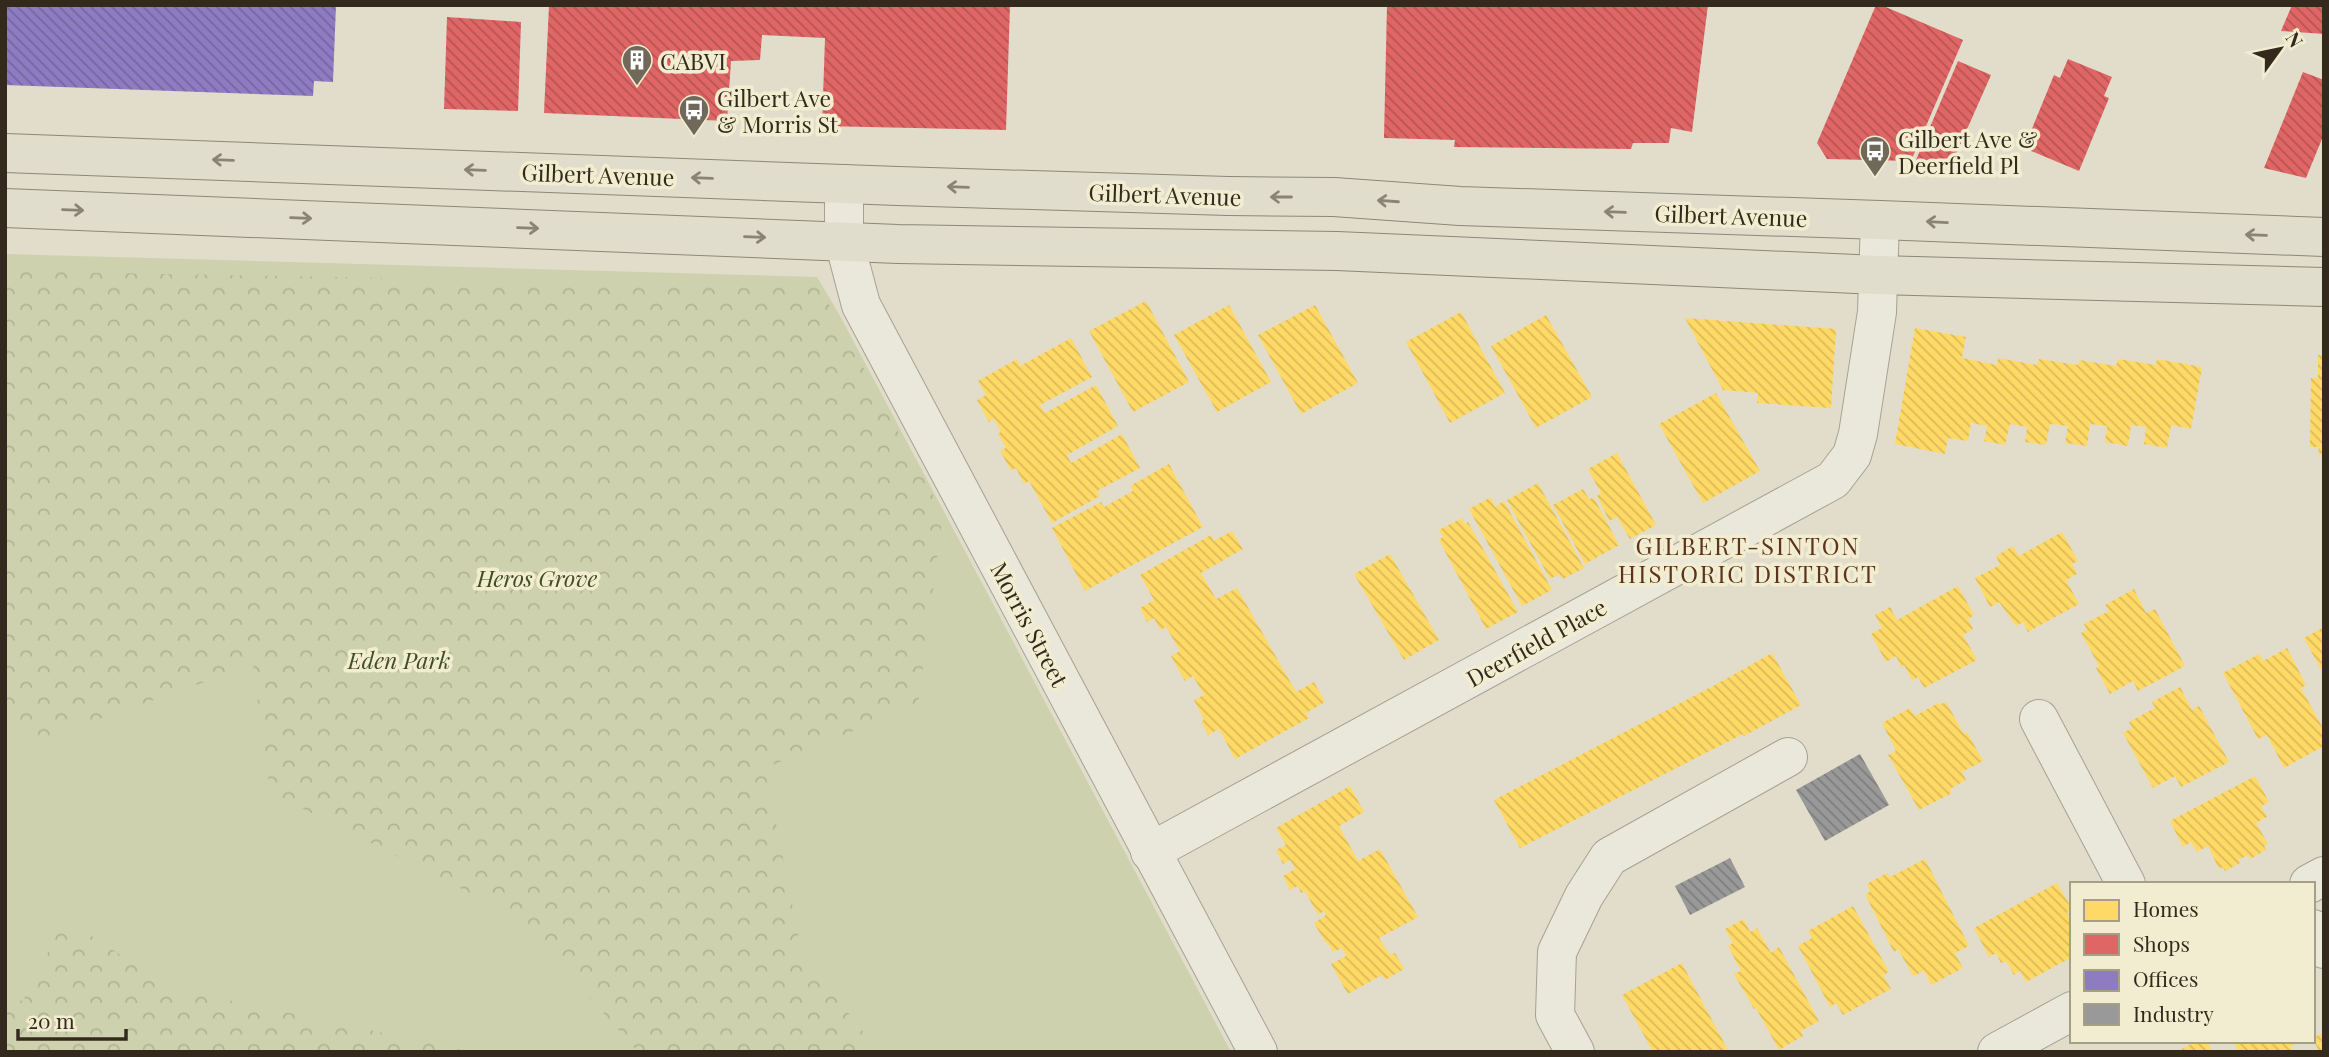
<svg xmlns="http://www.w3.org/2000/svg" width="2329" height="1057" viewBox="0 0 2329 1057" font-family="'Playfair Display',serif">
	<defs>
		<pattern id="forest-crowns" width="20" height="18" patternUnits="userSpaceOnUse" patternTransform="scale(1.75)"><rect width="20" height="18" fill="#cdd1ad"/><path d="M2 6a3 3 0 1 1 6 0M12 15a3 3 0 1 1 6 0" fill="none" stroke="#b0b494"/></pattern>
		<pattern id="homes-back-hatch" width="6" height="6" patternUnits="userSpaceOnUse" patternTransform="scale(1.75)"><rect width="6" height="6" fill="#ffd966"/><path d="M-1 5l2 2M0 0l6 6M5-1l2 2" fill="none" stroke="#dbba58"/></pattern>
		<pattern id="shops-back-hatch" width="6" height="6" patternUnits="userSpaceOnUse" patternTransform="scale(1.75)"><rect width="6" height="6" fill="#e06666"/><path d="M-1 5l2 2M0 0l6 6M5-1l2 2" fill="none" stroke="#b65453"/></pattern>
		<pattern id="offices-back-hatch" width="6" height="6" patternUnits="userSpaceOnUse" patternTransform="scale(1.75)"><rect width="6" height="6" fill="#8e7cc3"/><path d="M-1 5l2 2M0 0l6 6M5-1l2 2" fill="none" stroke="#75669e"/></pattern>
		<pattern id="industry-back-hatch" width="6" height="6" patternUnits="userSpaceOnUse" patternTransform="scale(1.75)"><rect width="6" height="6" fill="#999"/><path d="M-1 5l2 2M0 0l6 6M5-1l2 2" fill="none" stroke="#7d7d7c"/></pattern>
	</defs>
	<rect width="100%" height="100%" fill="#e1ddca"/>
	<!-- green -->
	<path fill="#cdd1ad" d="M5,254L817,277L839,314L1231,1052H5Z"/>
	<!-- forest -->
	<g fill="url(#forest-crowns)">
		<path d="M5,271L819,286L943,514L918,704L765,768L802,954L879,1052H638L519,918L270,792L253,665L31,743L5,721Z"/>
		<path d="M65,919L172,988L472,1052H5V997L23,1001Z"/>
	</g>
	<!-- homes -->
	<g fill="url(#homes-back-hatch)">
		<path d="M1146,301L1189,382L1133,412L1089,331Z"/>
		<path d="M1229,305L1271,382L1217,412L1174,335Z"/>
		<path d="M1315,305L1358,383L1301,414L1258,335Z"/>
		<path d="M1461,312L1505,393L1450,423L1406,342Z"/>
		<path d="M1546,315L1592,397L1536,428L1491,346Z"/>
		<path d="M1685,318L1836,329L1831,408L1757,403L1758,393L1723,390Z"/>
		<path d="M1915,328L1966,337L1962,358L1997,365L1998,358L2037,365L2039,359L2078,365L2079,360L2116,366L2118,359L2156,365L2157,359L2202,367L2191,429L2171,425L2167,448L2144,444L2146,427L2131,425L2128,446L2105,442L2107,426L2090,424L2087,446L2065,443L2068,426L2050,424L2046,445L2025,442L2027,427L2010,424L2005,445L1984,441L1987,426L1971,423L1968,441L1948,438L1945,454L1895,444Z"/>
		<path d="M1071,338L1092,377L1040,405L1045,413L1096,385L1118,426L1067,455L1071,463L1122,434L1140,468L1097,491L1100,496L1052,523L1029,481L1024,484L1016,468L1011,470L1000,451L1006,448L998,434L1001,432L994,419L989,422L977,400L986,395L978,381L1017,359L1020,366Z"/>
		<path d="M2318,355L2324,356V454H2318L2319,447H2310L2311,378H2318Z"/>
		<path d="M1716,393L1760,471L1703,503L1659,424Z"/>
		<path d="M1617,453L1656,525L1630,539L1617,517L1609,521L1597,496L1601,493L1588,469Z"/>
		<path d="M1169,464L1203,527L1085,591L1052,528L1101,502L1104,507L1133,491L1130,486Z"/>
		<path d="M1538,483L1584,568L1563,579L1559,574L1550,579L1507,500Z"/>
		<path d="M1583,489L1589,499L1594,498L1619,545L1585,564L1553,505Z"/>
		<path d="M1491,497L1495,507L1504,501L1552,590L1522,606L1469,509Z"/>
		<path d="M1462,518L1465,524L1468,522L1518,612L1486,629L1439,540L1443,537L1439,530Z"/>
		<path d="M1232,531L1243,549L1201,573L1216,599L1237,588L1296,692L1314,682L1325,702L1306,713L1309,718L1235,759L1219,729L1208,735L1201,722L1204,720L1194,700L1204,695L1193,676L1185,681L1179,671L1171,656L1180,651L1166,627L1160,630L1154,618L1147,622L1140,608L1154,600L1140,575L1211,535L1214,541Z"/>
		<path d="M2062,532L2078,561L2072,564L2077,574L2066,580L2079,604L2028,632L2023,622L2016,626L1999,602L1990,607L1975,578L2000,565L1996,556L2013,546L2019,556Z"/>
		<path d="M1390,554L1439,640L1404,660L1354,574Z"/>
		<path d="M1958,586L1974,615L1968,619L1973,629L1963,635L1977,660L1924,688L1918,677L1912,681L1904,665L1901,667L1896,656L1886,662L1871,634L1882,628L1875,615L1890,607L1897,620Z"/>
		<path d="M2134,589L2146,613L2155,609L2185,666L2138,691L2133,681L2110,694L2096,668L2099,666L2081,633L2087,630L2084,624L2109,611L2105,605Z"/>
		<path d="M2324,627V675L2304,638Z"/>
		<path d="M2287,648L2306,685L2301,688L2324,730V746L2284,768L2267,735L2258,739L2223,673L2259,654L2263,661Z"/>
		<path d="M1772,653L1801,705L1744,736L1743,734L1520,848L1494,800L1715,685Z"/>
		<path d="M2180,687L2192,710L2199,706L2229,762L2181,787L2175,776L2153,788L2123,733L2132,728L2129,722L2155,708L2152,702Z"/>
		<path d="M1946,702L1964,734L1967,732L1983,761L1962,772L1966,780L1950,789L1952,793L1919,810L1888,755L1896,751L1882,723L1910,708L1915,716L1938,703L1939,705Z"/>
		<path d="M2255,776L2269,802L2261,806L2267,817L2256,823L2268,844L2264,846L2266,850L2250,859L2248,855L2238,860L2240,863L2225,871L2223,867L2219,869L2208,846L2197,852L2191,842L2183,847L2170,821Z"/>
		<path d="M1350,786L1364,812L1339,826L1358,861L1380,849L1418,917L1379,938L1390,955L1395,953L1404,969L1385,980L1382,975L1348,994L1331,964L1346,956L1342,948L1333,952L1327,942H1325L1314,923L1326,915L1324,911L1318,915L1305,891L1301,893L1298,886L1290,890L1283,876L1295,869L1290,860L1283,864L1276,850L1286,845L1276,828Z"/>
		<path d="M1925,859L1969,946L1955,953L1963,968L1931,985L1924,971L1913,976L1898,949L1894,952L1865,894L1870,892L1867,884L1887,873L1890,877Z"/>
		<path d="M2057,883L2072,909L2067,912L2072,921L2070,925L2072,928V957L2026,982L2020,971L2014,975L2006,961L2001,963L1996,953L1989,957L1974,928Z"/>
		<path d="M1853,906L1889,972L1883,975L1891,989L1843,1015L1836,1003L1830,1007L1798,946L1812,938L1808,931Z"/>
		<path d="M1744,919L1750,932L1757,928L1771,953L1779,947L1819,1021L1801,1031L1803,1036L1779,1050L1756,1008L1754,1009L1734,974L1741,971L1728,946L1733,943L1725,929Z"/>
		<path d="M1682,963L1687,973L1729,1052H1653L1622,995Z"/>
		<path d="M2324,1032V1052H2319L2313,1038Z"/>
		<path d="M2197,1041H2207L2212,1052H2176Z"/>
		<path d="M2233,1041H2293L2295,1043L2290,1047L2293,1052H2239Z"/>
	</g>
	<!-- shops -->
	<g fill="url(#shops-back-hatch)">
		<path d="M549,5H1010L1006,130L822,126L825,38L762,35L760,60L731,61L727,121L544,113Z"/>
		<path d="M1387,5H1708L1692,132L1671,128L1669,143H1633L1631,149L1454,147L1455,140L1384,138Z"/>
		<path d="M1876,5H1881L1963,40L1911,161L1827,159L1817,143Z"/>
		<path d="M2292,5H2324V34L2281,31Z"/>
		<path d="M447,17L521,22L518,111L444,109Z"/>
		<path d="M2068,59L2112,77L2104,96L2109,98L2079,171L2024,148L2054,75L2060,78Z"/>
		<path d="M1958,61L1991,75L1953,161L1916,160Z"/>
		<path d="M2303,72L2324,80V134L2306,178L2264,168Z"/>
	</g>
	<!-- offices -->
	<path fill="url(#offices-back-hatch)" d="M5,5H336L333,82L314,81L313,96L5,85Z"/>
	<!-- industry -->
	<g fill="url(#industry-back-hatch)">
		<path d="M1860,754L1889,805L1825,841L1796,790Z"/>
		<path d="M1730,858L1745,887L1690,915L1675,886Z"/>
	</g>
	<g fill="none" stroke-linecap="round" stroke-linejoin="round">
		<!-- minor casing -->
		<g stroke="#a6a194" stroke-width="40">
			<g id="minor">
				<path d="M844,184V241L861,305L1258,1052"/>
				<path d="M2039,719L2126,884"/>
				<path d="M1150,852L1833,480L1852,455L1858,434L1877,312L1880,220"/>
				<path d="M2309,884L2324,876"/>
				<path d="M2313,929L2324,949"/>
				<path d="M1575,1052L1555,1015L1557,952L1584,896L1609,857L1788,757"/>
				<path d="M1997,1052L2072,1011"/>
			</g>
		</g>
		<!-- major casing -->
		<g stroke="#8b877a" stroke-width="40">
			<g id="major">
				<path d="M5,153L898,186L1228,196L1334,197L1460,206L1880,220L2324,237"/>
				<path d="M5,208L898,244L1337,251L1878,275L2324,287"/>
			</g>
		</g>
		<!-- minor -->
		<use href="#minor" stroke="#eae7db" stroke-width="38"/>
		<!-- major -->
		<use href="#major" stroke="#e0ddcd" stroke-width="38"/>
	</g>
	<!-- one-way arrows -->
	<defs><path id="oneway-shaft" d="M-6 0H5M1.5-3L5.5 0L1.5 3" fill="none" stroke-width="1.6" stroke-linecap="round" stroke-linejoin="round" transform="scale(1.75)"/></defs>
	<g stroke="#8a8475">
		<use href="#oneway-shaft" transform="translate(223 160) rotate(-178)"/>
		<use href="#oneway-shaft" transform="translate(475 170) rotate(-178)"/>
		<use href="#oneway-shaft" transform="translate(702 178) rotate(-178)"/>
		<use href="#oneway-shaft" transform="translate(958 187) rotate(-178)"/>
		<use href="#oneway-shaft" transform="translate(1281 197) rotate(-180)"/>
		<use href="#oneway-shaft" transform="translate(1388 201) rotate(-176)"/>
		<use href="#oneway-shaft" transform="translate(73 210) rotate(2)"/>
		<use href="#oneway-shaft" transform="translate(1615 212) rotate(-178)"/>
		<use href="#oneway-shaft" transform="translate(301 218) rotate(2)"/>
		<use href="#oneway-shaft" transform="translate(1937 222) rotate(-177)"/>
		<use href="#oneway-shaft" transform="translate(528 228) rotate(2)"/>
		<use href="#oneway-shaft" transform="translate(2256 235) rotate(-178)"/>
		<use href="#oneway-shaft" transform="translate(755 237) rotate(2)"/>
	</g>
	<!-- icons -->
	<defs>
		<g id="building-pin" transform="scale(1.575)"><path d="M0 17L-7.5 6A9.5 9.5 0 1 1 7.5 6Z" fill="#70695a" stroke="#f2edd0"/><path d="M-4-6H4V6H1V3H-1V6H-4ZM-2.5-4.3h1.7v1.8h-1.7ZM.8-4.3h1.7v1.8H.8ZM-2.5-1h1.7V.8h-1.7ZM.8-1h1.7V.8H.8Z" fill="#fff"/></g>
		<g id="bus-pin" transform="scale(1.575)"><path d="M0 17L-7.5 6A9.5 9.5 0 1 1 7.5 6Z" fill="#70695a" stroke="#f2edd0"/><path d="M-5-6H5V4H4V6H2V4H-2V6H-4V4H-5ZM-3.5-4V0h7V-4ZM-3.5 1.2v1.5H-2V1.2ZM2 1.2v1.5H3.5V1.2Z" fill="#fff"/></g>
	</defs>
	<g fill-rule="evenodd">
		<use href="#building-pin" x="637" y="60"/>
		<use href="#bus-pin" x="694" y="110"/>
		<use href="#bus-pin" x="1875" y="151"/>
	</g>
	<g text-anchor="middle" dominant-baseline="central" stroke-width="7" stroke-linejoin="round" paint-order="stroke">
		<!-- poi labels -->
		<g font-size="23" fill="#332a1d" stroke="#f2edd0" text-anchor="start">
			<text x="660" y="60">CABVI</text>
			<text x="717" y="97">Gilbert Ave<tspan x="717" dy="26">&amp; Morris St</tspan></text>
			<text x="1898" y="138">Gilbert Ave &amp;<tspan x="1898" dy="26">Deerfield Pl</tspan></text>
		</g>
		<!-- street labels -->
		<g font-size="23" fill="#332a1d" stroke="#f2edd0">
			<text transform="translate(598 174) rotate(2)">Gilbert Avenue</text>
			<text transform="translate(1165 194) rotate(2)">Gilbert Avenue</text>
			<text transform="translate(1731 215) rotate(2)">Gilbert Avenue</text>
			<text transform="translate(1030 624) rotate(62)">Morris Street</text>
			<text transform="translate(1536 642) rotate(-29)">Deerfield Place</text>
		</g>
		<!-- park labels -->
		<g font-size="23" font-style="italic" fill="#3f4e25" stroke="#f2edd0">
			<text x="537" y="577">Heros Grove</text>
			<text x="399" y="659">Eden Park</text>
		</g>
		<!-- neighbourhood labels -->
		<g font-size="24" letter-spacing="2" fill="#5d331f" stroke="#f2edd0">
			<text x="1748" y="545">GILBERT-SINTON<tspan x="1748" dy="28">HISTORIC DISTRICT</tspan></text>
		</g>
	</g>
	<!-- border -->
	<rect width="2329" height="1057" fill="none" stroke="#332a1d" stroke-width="14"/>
	<!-- legend -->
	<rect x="2070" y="882" width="245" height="161" fill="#f2edd0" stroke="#a69f88" stroke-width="2"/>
	<rect x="2084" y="900" width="35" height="21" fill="#ffd966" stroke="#a69f88" stroke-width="2"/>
	<text x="2133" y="917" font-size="21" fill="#332a1d">Homes</text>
	<rect x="2084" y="934" width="35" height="21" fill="#e06666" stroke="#a69f88" stroke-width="2"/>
	<text x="2133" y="952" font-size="21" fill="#332a1d">Shops</text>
	<rect x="2084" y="970" width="35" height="21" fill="#8e7cc3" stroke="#a69f88" stroke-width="2"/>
	<text x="2133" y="987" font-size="21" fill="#332a1d">Offices</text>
	<rect x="2084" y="1004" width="35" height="21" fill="#999999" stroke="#a69f88" stroke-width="2"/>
	<text x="2133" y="1022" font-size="21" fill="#332a1d">Industry</text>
	<!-- north arrow -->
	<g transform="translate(2280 49) rotate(57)" stroke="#f2edd0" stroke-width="5" paint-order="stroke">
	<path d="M0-5L12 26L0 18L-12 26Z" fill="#332a1d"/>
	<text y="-10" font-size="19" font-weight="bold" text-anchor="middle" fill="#332a1d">N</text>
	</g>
	<!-- scale -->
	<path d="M18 1029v10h108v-10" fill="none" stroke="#332a1d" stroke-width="3.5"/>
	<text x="28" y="1029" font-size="21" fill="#332a1d" stroke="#f2edd0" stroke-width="5" paint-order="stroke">20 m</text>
</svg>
